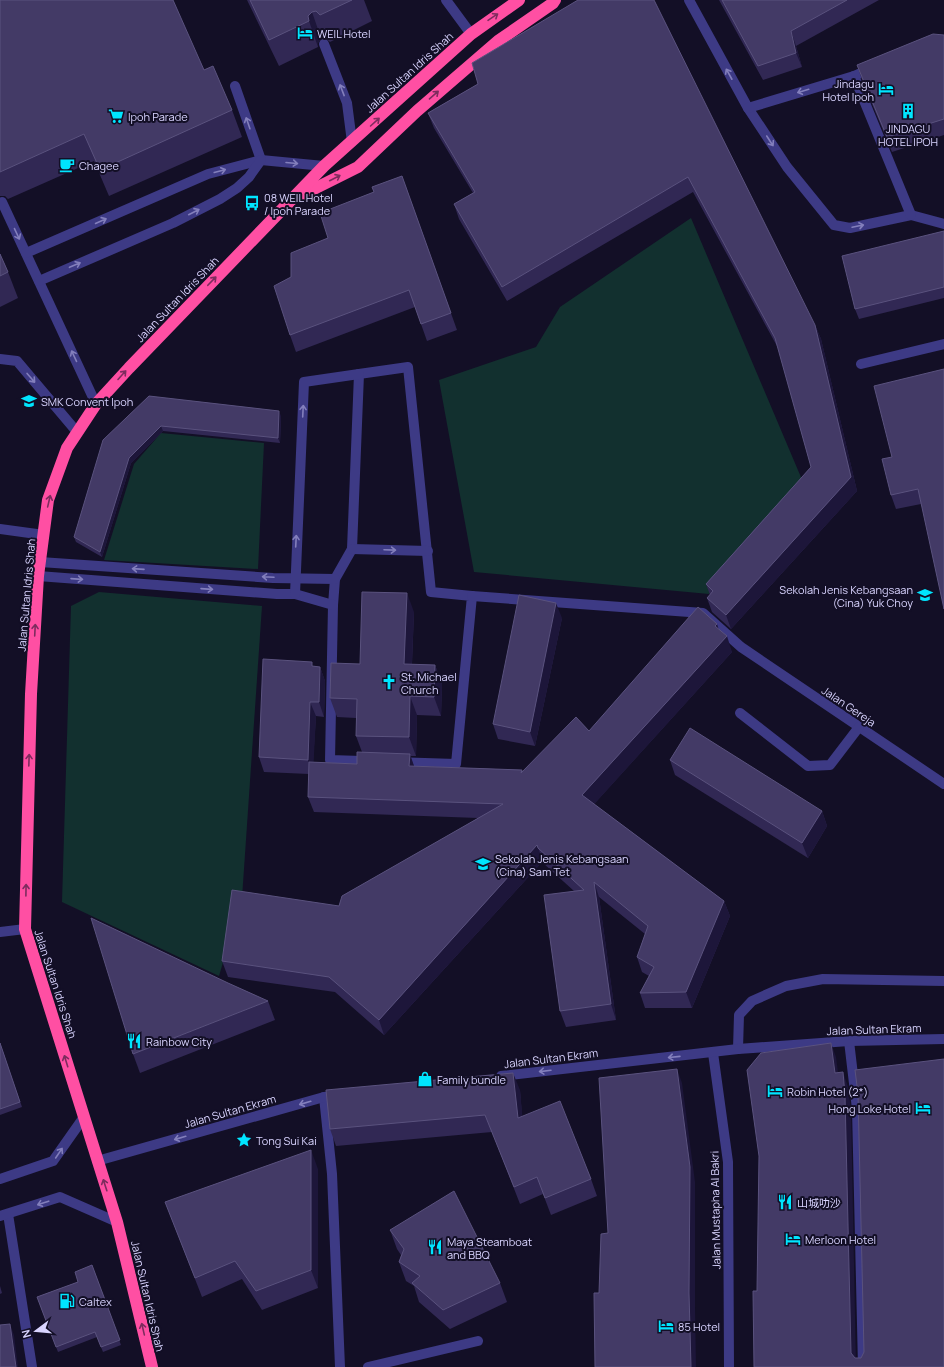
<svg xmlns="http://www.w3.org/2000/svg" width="944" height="1367" viewBox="0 0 944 1367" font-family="Manrope,'Noto Sans SC',sans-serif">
	<rect width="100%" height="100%" fill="#130f26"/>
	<!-- green -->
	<g fill="#12302f">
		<path d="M691,218L803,482L709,594L474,572L439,380L536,347L560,307Z"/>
		<path d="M161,433L264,443L258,569L104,560L134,464Z"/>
		<path d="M99,592L262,606L242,898L219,976L62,902L71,606Z"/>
	</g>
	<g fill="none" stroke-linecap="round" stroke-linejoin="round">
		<!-- minor -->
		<g stroke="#3d3a85" stroke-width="10">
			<path d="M446,0L471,34"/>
			<path d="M689,0L748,108L787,167L834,225L850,228L911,215L944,224"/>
			<path d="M324,44L347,103L352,142"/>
			<path d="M854,76L911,215"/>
			<path d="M235,86L261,160"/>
			<path d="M748,108L854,76L872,68"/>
			<path d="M2,202L96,404"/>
			<path d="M26,253L208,174L261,160L324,166"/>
			<path d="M39,281L173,223L220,199L237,188L249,177L261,160"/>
			<path d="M0,359L17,361L77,432"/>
			<path d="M861,364L944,344"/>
			<path d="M408,367L431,592L472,596L456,764L330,760L333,605L335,579L352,549L359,374Z"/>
			<path d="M0,529L44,535"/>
			<path d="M352,549L428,551"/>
			<path d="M40,562L273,578L335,579"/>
			<path d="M38,576L277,594H295L333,605"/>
			<path d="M295,594L304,382L359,374"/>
			<path d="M472,596L703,613L741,647L944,784"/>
			<path d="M740,713L808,766L830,765L859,727"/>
			<path d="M0,932L25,929"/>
			<path d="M849,1041L857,1109L863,1367"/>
			<path d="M738,1049L739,1015L752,1001L786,986L823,979L944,981"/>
			<path d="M713,1053L728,1162L729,1367"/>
			<path d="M501,1076L738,1049L849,1041L944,1039"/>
			<path d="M324,1097L332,1174L340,1367"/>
			<path d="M97,1161L324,1097L341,1095"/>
			<path d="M0,1179L53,1161L84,1117"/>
			<path d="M8,1214L32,1367"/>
			<path d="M0,1216L60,1197L117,1222"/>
			<path d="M368,1367L478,1341"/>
		</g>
		<!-- highway -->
		<g stroke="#ff4fa3" stroke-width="12">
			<path d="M298,197L358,167L417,111L498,41L553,3L555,0"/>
			<path d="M152,1367L117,1222L25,929L31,694L38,576L48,500L67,448L96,404L129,368L324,166L471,34L519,0"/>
		</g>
	</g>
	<!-- wall -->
	<g fill="#312854">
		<path d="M0,0L204,70L232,110L242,137L109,196L94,161L8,199L5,196H0Z"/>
		<path d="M247,0H364L372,21L330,42L325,38H321L318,43V47L279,66Z"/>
		<path d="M578,0L815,325L821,339L857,491L731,629L712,612L707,598L710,595L706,584L811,467L778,348L693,192L507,301L459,219L454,204L473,193L434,128L428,113L478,84Z"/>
		<path d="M719,0H879L796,46L802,67L763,80Z"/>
		<path d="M944,35V135L892,152L862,80L857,65Z"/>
		<path d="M402,176L457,330L427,341L415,307L296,352L290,335L291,277L328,238L374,192Z"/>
		<path d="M944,231V298L859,319L855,309Z"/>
		<path d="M0,254L8,272L18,298L0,307Z"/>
		<path d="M944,369L921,504L896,509L891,495L892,457Z"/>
		<path d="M149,396L281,416L280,443L163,431L131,463L102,557L76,542L74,537Z"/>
		<path d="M414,612L412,664L435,665L442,684L441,716L417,715L416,756H410L414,766L522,770L523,772L589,731L719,630L732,652L594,804L724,901L730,916L692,1008H645L640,993L649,976L642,972L637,957L645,934L599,897L616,1020L566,1027L560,1011L574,891L543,863V861L384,1035L335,992L228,977L222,961L339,906L478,818L314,812L308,797L309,774L264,772L259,757L314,666L320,667L325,681L324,717L316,716L313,762L357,764L362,752L356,736V718L337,717L330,698L360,664Z"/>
		<path d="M562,618L535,746L498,739L493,724Z"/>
		<path d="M670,760L822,811L827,826L808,858L675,775Z"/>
		<path d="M268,1001L275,1020L140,1073L133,1054Z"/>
		<path d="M0,1043L22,1107L0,1115Z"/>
		<path d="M520,1090L522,1116L591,1179L597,1196L551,1215L543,1194L520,1204L492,1132L336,1146L330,1129Z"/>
		<path d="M318,1169V1288L262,1310L242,1279L202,1297L165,1202Z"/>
		<path d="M390,1230L500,1283L507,1302L450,1329L419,1302L414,1286L406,1281L399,1262L401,1255L397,1249Z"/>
		<path d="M92,1265L121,1345L103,1352L97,1337L58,1352L37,1297L78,1282Z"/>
		<path d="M0,1286L2,1293L0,1294Z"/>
	</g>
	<!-- shaded-wall -->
	<g fill="#1d163a">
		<path d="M312,12L321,38L318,43V47L309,21L308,16Z"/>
		<path d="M791,31L796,46L802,67L796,53Z"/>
		<path d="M815,325L821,339L857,491L731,629L726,615L851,477Z"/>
		<path d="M279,411L281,416L280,443L278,438Z"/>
		<path d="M161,426L163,431L131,463L102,557L100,552L129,458Z"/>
		<path d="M407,593L414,612L411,683L404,664Z"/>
		<path d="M556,603L562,618L535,746L530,732Z"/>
		<path d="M717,624L722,639L715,626Z"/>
		<path d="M727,636L732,652L588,811L582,795Z"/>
		<path d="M435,665L442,684L441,716L434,697Z"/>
		<path d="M320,667L325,681L324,717L319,702Z"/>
		<path d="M410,696L417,715L416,756L409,737Z"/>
		<path d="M310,702L316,716L313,774L308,760Z"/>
		<path d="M410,754L415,769L409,766Z"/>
		<path d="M822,811L827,826L808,858L802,843Z"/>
		<path d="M537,845L543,861L384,1035L379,1020Z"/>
		<path d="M594,882L599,897L616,1020L611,1004Z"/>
		<path d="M724,901L730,916L692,1008L686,992Z"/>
		<path d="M831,1043L836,1057L840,1088L835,1073Z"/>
		<path d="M677,1069L682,1083L695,1182V1307L696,1367H691Z"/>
		<path d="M843,1072L848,1087L851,1109L856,1367L851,1353Z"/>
		<path d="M513,1073L520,1090L524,1134L518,1118Z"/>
		<path d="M311,1150L318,1169V1288L311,1270Z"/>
		<path d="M10,1324L14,1335L18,1367H16Z"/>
	</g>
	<!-- building -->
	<g fill="#433a66" stroke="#5a527e">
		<path d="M0,0H173L204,70L213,66L232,110L100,170L84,134L0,172Z"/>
		<path d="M250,0H352L320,15L316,11L312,12L308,16L309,21L269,40Z"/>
		<path d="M578,0H654L815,325L851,477L726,615L707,598L713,591L706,584L811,467L775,338L688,177L502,287L454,204L475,192L428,113L478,84L472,63Z"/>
		<path d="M722,0H847L791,31L796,53L758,66Z"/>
		<path d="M933,34L944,35V119L887,137L857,65Z"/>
		<path d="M402,176L451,313L421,324L409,290L290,335L274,286L291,277V253L328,238L320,213L374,192L372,187Z"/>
		<path d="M944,231V287L855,309L842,256Z"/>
		<path d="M0,254L8,272L0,276Z"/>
		<path d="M944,369V609L918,489L891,495L882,459L892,457L874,386Z"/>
		<path d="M149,396L279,411L278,438L161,426L129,458L100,552L74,537L103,440Z"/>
		<path d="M362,592L407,593L404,664L435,665L434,697L410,696L409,737L356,736L357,699L330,698L331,663L360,664Z"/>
		<path d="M519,595L556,603L530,732L493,724Z"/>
		<path d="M698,607L717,624L715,626L727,636L582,795L724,901L686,992L640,993L654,967L637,957L648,926L594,882L611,1004L560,1011L544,895L584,890L538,848L537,845L379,1020L329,977L222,961L232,890L339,906L342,896L503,804L308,797L309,762L357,764V752L410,754L409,766L522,770L521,773L576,717L589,731Z"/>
		<path d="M263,659L312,662V666L320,667L319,702H310L308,760L259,757Z"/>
		<path d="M690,728L822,811L802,843L670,760Z"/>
		<path d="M91,918L228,983L268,1001L133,1054Z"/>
		<path d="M0,1043L20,1102L0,1109Z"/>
		<path d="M831,1043L835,1073L843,1072L845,1095L851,1353L855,1358H861L864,1352L858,1094L855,1070L944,1059V1367H754L753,1291H757L759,1156L747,1070L761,1053Z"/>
		<path d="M677,1069L690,1167L689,1293L691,1367H595L594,1293H599L601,1234L608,1233L599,1078Z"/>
		<path d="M513,1073L518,1118L560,1101L591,1179L545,1198L537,1177L514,1187L485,1115L330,1129L326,1090Z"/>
		<path d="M311,1150V1270L256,1291L235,1261L195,1278L165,1202Z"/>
		<path d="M454,1191L500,1283L443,1310L412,1283L420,1276L399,1262L404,1249L390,1230Z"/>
		<path d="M92,1265L120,1340L101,1347L95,1332L56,1347L37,1297L78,1282L75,1272Z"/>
		<path d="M10,1324L16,1367H0V1325Z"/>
	</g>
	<!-- one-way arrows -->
	<defs><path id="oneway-shaft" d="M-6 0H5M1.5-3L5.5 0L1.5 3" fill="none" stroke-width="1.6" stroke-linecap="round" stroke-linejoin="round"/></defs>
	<g stroke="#7d2c5e">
		<use href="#oneway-shaft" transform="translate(493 17) rotate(-34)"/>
		<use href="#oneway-shaft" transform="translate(434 95) rotate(-41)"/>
		<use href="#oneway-shaft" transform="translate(375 122) rotate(-42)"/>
		<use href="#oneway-shaft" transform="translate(335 178) rotate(-27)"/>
		<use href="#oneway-shaft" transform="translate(212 281) rotate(-46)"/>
		<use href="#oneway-shaft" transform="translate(122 375) rotate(-48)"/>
		<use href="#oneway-shaft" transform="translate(49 501) rotate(-77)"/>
		<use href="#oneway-shaft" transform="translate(35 630) rotate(-87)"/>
		<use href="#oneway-shaft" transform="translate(29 760) rotate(-88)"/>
		<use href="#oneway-shaft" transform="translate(26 890) rotate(-89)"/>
		<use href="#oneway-shaft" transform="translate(66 1061) rotate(-107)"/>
		<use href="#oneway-shaft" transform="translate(105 1185) rotate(-108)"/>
		<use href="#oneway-shaft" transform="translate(143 1329) rotate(-103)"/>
	</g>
	<g stroke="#837fbc">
		<use href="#oneway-shaft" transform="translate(729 74) rotate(-119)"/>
		<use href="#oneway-shaft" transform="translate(342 90) rotate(-111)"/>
		<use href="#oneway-shaft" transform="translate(803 91) rotate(163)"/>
		<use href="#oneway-shaft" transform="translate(248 123) rotate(-109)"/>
		<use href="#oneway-shaft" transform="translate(770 141) rotate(57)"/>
		<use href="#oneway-shaft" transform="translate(292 163) rotate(5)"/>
		<use href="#oneway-shaft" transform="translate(220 171) rotate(-15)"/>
		<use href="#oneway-shaft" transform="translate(194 212) rotate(-27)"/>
		<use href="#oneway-shaft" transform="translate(101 221) rotate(-24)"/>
		<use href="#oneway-shaft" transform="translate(858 226) rotate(-12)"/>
		<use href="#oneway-shaft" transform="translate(17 234) rotate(65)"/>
		<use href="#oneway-shaft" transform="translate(75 265) rotate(-23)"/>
		<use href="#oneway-shaft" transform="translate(74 356) rotate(-115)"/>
		<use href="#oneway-shaft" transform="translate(31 378) rotate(49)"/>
		<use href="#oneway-shaft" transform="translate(303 411) rotate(-87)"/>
		<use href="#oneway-shaft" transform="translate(296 541) rotate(-87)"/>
		<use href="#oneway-shaft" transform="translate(390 550) rotate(2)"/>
		<use href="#oneway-shaft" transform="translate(138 569) rotate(-176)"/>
		<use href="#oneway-shaft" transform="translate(268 577) rotate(-177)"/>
		<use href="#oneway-shaft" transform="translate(77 579) rotate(4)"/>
		<use href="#oneway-shaft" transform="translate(207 589) rotate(4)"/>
		<use href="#oneway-shaft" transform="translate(674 1057) rotate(174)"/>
		<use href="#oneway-shaft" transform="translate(545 1071) rotate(173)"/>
		<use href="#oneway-shaft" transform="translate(305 1103) rotate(164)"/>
		<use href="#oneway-shaft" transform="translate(180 1138) rotate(164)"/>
		<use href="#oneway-shaft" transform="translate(59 1153) rotate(-56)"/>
		<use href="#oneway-shaft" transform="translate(43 1203) rotate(162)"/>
	</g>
	<!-- icons -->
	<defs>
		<g id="hotel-bare" transform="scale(1.2)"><path d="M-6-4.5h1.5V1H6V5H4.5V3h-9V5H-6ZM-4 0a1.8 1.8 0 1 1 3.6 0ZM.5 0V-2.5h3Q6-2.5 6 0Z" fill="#00e5ff" stroke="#130f26" stroke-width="2.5" paint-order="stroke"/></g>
		<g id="building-bare" transform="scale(1.2)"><path d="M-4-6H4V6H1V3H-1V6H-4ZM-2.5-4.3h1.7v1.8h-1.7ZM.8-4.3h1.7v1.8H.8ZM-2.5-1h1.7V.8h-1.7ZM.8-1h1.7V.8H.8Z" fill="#00e5ff" stroke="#130f26" stroke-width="2.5" paint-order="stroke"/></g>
		<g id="supermarket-bare" transform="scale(1.2)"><path d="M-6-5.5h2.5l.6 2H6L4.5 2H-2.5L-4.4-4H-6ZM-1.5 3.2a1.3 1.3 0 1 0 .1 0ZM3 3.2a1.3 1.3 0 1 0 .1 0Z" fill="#00e5ff" stroke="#130f26" stroke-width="2.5" paint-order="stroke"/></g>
		<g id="cafe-bare" transform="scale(1.2)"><path d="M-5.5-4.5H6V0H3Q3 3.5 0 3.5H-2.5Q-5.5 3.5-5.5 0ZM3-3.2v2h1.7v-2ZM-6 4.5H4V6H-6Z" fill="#00e5ff" stroke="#130f26" stroke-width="2.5" paint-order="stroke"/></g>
		<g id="bus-bare" transform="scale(1.2)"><path d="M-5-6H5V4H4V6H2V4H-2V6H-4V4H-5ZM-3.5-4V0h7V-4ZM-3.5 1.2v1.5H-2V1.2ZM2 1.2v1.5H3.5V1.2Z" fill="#00e5ff" stroke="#130f26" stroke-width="2.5" paint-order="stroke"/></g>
		<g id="school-bare" transform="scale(1.2)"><path d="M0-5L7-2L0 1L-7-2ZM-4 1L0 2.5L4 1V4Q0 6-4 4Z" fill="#00e5ff" stroke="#130f26" stroke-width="2.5" paint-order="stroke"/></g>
		<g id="church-bare" transform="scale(1.2)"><path d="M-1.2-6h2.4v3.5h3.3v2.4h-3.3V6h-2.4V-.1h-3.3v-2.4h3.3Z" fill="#00e5ff" stroke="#130f26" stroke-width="2.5" paint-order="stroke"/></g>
		<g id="restaurant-bare" transform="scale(1.2)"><path d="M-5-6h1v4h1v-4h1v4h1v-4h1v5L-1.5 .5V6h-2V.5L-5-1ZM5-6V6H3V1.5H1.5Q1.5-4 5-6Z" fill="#00e5ff" stroke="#130f26" stroke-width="2.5" paint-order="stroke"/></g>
		<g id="shop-bare" transform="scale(1.2)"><path d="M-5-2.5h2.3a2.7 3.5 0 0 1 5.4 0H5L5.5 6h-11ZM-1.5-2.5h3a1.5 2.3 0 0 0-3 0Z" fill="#00e5ff" stroke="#130f26" stroke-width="2.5" paint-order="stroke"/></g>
		<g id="sight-bare" transform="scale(1.2)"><path d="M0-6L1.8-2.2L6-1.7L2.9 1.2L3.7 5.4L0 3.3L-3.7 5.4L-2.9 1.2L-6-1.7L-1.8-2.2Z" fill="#00e5ff" stroke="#130f26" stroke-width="2.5" paint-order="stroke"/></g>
		<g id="fuel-bare" transform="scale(1.2)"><path d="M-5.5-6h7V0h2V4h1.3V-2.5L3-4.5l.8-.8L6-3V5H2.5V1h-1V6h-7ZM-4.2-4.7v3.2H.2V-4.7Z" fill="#00e5ff" stroke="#130f26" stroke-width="2.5" paint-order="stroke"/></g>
	</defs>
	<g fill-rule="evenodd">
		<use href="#hotel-bare" x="305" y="33"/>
		<use href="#hotel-bare" x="886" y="89"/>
		<use href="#building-bare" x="908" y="111"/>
		<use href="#supermarket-bare" x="116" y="116"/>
		<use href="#cafe-bare" x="67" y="165"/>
		<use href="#bus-bare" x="252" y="203"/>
		<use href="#school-bare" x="29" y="401"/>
		<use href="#school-bare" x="925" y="595"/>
		<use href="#church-bare" x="389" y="682"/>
		<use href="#school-bare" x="483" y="864"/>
		<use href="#restaurant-bare" x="134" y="1041"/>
		<use href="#shop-bare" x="425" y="1079"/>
		<use href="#hotel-bare" x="775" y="1091"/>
		<use href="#hotel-bare" x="923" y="1108"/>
		<use href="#sight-bare" x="244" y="1140"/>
		<use href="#restaurant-bare" x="785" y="1202"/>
		<use href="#hotel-bare" x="793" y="1239"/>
		<use href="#restaurant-bare" x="435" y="1247"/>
		<use href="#fuel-bare" x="67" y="1301"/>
		<use href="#hotel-bare" x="666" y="1326"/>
	</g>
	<g text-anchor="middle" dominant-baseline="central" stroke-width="4" stroke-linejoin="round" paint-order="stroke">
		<!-- poi labels -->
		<g font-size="11" fill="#d9d4ff" stroke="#130f26" text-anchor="start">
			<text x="317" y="33">WEIL Hotel</text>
			<text x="874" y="83" text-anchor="end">Jindagu<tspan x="874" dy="13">Hotel Ipoh</tspan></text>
			<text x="128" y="116">Ipoh Parade</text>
			<text x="908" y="128" text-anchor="middle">JINDAGU<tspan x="908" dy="13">HOTEL IPOH</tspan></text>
			<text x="79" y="165">Chagee</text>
			<text x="264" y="197">08 WEIL Hotel<tspan x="264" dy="13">/ Ipoh Parade</tspan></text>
			<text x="41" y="401">SMK Convent Ipoh</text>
			<text x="913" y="589" text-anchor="end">Sekolah Jenis Kebangsaan<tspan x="913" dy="13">(Cina) Yuk Choy</tspan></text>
			<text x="401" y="676">St. Michael<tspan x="401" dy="13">Church</tspan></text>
			<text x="495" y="858">Sekolah Jenis Kebangsaan<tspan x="495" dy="13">(Cina) Sam Tet</tspan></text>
			<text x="146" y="1041">Rainbow City</text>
			<text x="437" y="1079">Family bundle</text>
			<text x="787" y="1091">Robin Hotel (2*)</text>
			<text x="911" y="1108" text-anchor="end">Hong Loke Hotel</text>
			<text x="256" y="1140">Tong Sui Kai</text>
			<text x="797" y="1202">山城叻沙</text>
			<text x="805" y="1239">Merloon Hotel</text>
			<text x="447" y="1241">Maya Steamboat<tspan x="447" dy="13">and BBQ</tspan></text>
			<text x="79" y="1301">Caltex</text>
			<text x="678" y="1326">85 Hotel</text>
		</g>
		<!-- street labels -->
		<g font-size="11" fill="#d9d4ff" stroke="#130f26">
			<text transform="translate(409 72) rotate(-42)">Jalan Sultan Idris Shah</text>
			<text transform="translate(177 299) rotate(-46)">Jalan Sultan Idris Shah</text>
			<text transform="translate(26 595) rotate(-85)">Jalan Sultan Idris Shah</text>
			<text transform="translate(849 706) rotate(34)">Jalan Gereja</text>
			<text transform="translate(56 984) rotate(72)">Jalan Sultan Idris Shah</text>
			<text transform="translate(874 1029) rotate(-2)">Jalan Sultan Ekram</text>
			<text transform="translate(551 1058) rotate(-7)">Jalan Sultan Ekram</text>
			<text transform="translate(230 1111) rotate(-16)">Jalan Sultan Ekram</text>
			<text transform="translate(715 1210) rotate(-91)">Jalan Mustapha Al Bakri</text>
			<text transform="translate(148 1296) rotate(77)">Jalan Sultan Idris Shah</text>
		</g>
	</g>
	<!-- north arrow -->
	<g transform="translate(36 1331) rotate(254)" stroke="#130f26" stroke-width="3" paint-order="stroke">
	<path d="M0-3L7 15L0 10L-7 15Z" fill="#d9d4ff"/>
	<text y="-6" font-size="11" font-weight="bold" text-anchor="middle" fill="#d9d4ff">N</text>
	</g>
</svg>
